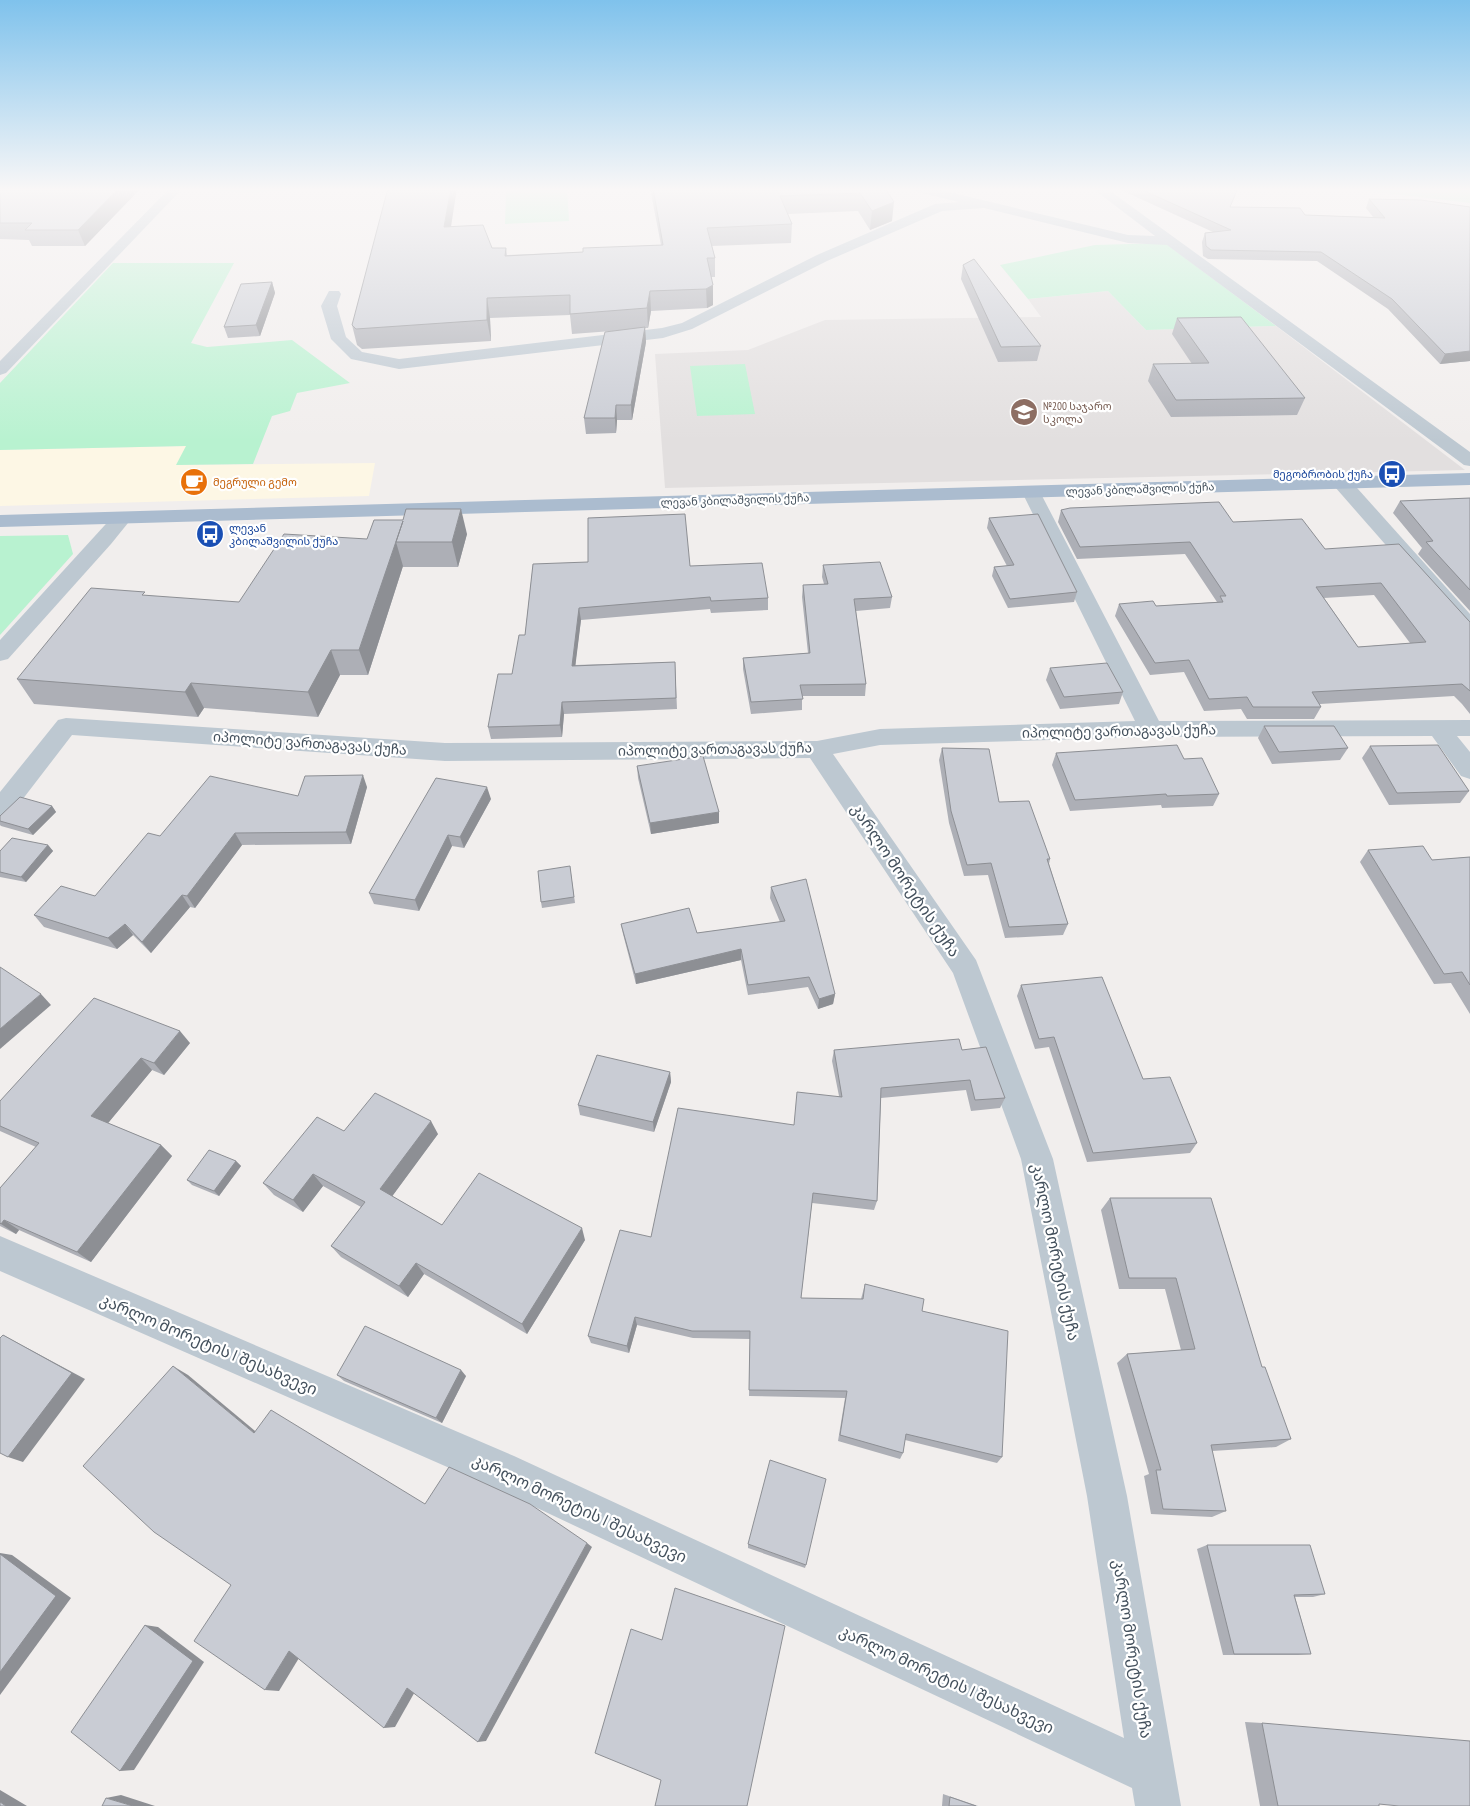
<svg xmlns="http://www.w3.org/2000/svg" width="1470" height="1806" viewBox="0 0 1470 1806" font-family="'PT Sans Narrow','Noto Sans Georgian',sans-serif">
	<rect width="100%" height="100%" fill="#f1eeed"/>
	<!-- commercial -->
	<path fill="#fdf7e5" d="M187,446L177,465L375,463L369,496L0,506V450Z"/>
	<!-- education -->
	<path fill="#e2dfdf" d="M1108,291L1146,330L1276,326L1465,470L665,488L655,354L748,350L825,320L1041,317L1028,299Z"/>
	<!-- green -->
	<g fill="#b8f2d0">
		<path d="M184,188H333L245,193Z"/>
		<path d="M567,188L569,221L505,224L506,191Z"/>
		<path d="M1343,188H1470V203Z"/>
		<path d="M1165,243L1276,326L1146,330L1108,291L1028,299L1000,265L1095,245Z"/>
		<path d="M113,263H234L191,343L207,347L292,340L350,383L297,393L290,411L272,416L253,464L176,465L186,446L0,450V383Z"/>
		<path d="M745,364L755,414L697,416L690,366Z"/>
		<path d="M68,535L73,554L0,635V536Z"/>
	</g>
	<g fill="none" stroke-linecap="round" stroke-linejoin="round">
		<!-- minor -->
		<g fill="#bdc8d1" fill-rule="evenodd">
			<path d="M170,188H183L6,373L0,375V361Z"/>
			<path d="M911,188H932L1128,235L1155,236L1092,188H1106L1470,452V466L1464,465L1167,245L1128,243L984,208L942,211L827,261L692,329L663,338L399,369L351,359L331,339L321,306L329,291H339L341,294L337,306L346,337L362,352L399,359L662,328L682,323L817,255L935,204L959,202L913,191Z"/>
			<path d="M1342,477L1349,479L1470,614V634L1462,632L1335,487L1333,483L1335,479Z"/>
			<path d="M1031,486L1038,488L1040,492L1159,721L1470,720V736H1457L1470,752V779L1461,776L1432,736L1151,737L880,745L833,754L976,960L1053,1159L1127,1496L1181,1806H1135L1132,1788L486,1484L0,1271V1236L514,1456L1124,1738L1087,1496L1021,1159L953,973L810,758L445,761L72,735L9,817L0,819V792L58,720L66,718L445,743L817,741L880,729L1135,721L1022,492L1024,488Z"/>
			<path d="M122,512L129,514L132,518L111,544L8,659L0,661V640L115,514Z"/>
		</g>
		<!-- major -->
		<path fill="#abbccf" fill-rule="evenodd" d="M1470,473V485L0,527V515Z"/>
	</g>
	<!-- wall -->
	<g fill="#adafb6" fill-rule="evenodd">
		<path d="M0,188H141L85,246H32L29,240L0,239Z"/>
		<path d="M650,188H885L892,221L870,230L858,211L788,214L792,224L791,243L712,246L715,258V277H711L713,305L707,308L651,311L648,328H645L646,342L632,420H617L616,433L586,434L584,418L612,331L572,334L570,315L490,318L491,341L362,349L357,345L352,325L451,227L492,248H506L507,255L583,252L661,245Z"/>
		<path d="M1122,188H1238L1230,207L1305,215L1373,217L1366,208L1369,199L1470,207V361L1440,364L1388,309L1317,261L1208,259L1203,256L1202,242L1205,233L1213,232L1121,190Z"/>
		<path d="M963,265L1041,346L1037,361L998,362L961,279Z"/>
		<path d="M272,282L275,293L260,336L228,338L224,327Z"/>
		<path d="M1177,318L1305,398L1297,415L1171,417L1148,381L1153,364H1192L1172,334Z"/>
		<path d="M1470,498V611L1418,554L1422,548L1393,513L1400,501Z"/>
		<path d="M1061,510L1233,522L1325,549L1470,622V714L1462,704L1454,696L1320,704L1321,707L1314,719H1247L1241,709L1204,711L1184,672L1150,675L1115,616L1119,604L1156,606L1217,602L1185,554L1077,559L1058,522ZM1374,595L1410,643L1358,647L1324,598Z"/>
		<path d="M989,518L1077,592L1074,602L1008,608L992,576L994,567L1007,566L987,528Z"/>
		<path d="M467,534L458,567H403V566L368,675H340L318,717L204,708L198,717L34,704L17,679L239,602L367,539Z"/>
		<path d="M533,564L690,566L768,598V610L711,613L710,609L581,620L575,665L675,662L677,709L564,714L562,737L491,739L488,727L512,674L525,635Z"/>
		<path d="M823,565L892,597L890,608L856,611L866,684L865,696H802V710L751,714L743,669V658L808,653L802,597L803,585L824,584L822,577Z"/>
		<path d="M1050,668L1123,692L1119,704L1060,709L1046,680Z"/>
		<path d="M1264,726L1348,748L1340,760L1272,764L1258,738Z"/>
		<path d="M1370,746L1469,791L1460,803L1389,805L1362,758Z"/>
		<path d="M942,748L999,802L1050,859L1049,864L1068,924L1063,935L1005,938L988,875L964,876L949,823L939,760Z"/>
		<path d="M1056,753L1184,759L1219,794L1213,806L1162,808L1161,805L1070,811L1052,765Z"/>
		<path d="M637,766L719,823L651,834L638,778Z"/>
		<path d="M367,787L351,844L242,845L195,908L190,907L151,953L133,935L117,949L44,927L34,915L95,896L160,836Z"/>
		<path d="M491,799L464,848L452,846L419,911L374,904L369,893Z"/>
		<path d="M52,806L56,812L33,835L1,826L0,825V816Z"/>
		<path d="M48,845L53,851L26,882L0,877V851Z"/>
		<path d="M1368,850L1432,860L1470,857V1014L1451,983L1434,984L1360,862Z"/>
		<path d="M570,866L575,903L542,908L541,902Z"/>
		<path d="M771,887L835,994L833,1004L818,1009L808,987L748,995L741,960L636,984L623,934L621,924L697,933L780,922L770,898Z"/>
		<path d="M1021,985L1143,1079L1197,1143L1190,1153L1087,1162L1049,1047L1035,1049L1017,996Z"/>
		<path d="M190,1043L164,1075L152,1070L108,1123L161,1145L172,1156L91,1262L19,1230L16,1234L0,1226V1188L36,1147L0,1131V1101Z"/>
		<path d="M834,1050H962L1005,1098L1000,1108L971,1111L966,1090L881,1098L877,1201L874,1210L812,1203L801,1298L861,1299L865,1284L922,1311L1002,1457L997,1463L905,1440L903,1453L900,1459L838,1441L845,1398L749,1396L750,1339L693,1338L637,1325L629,1353L591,1343L588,1336L651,1237L794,1125L839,1096L832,1061Z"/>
		<path d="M670,1072L671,1082L654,1132L580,1115L578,1105Z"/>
		<path d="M344,1131L438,1134L392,1196L442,1225L585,1240L527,1334L424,1274L408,1297L341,1257L331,1246L361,1207L323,1186L303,1212L274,1195L263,1183Z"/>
		<path d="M236,1161L241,1166L219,1196L192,1185L187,1180Z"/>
		<path d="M1110,1198L1262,1367L1291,1439L1276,1447L1212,1451L1226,1511L1212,1517L1151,1514L1144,1476L1149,1474L1117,1363L1127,1354L1181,1350L1165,1289H1119L1101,1210Z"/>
		<path d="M337,1375L466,1376L442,1423L344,1381Z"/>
		<path d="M748,1544L806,1565L805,1568L748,1548Z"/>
		<path d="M1207,1545L1325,1594L1313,1597H1295L1311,1654L1298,1655H1223L1197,1549Z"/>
		<path d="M1245,1722L1262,1723L1379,1804V1806H1260Z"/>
		<path d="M943,1794L978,1806H942Z"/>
	</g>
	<!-- shaded-wall -->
	<g fill="#8d8f94">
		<path d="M119,188H141L85,246L78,230Z"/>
		<path d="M451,188H457L448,246L444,227Z"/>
		<path d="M894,202L892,221L870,230L872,211Z"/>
		<path d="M272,282L275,293L260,336L256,325Z"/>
		<path d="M713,285V305L707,308L706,289Z"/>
		<path d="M650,291L651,311L648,328L647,308Z"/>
		<path d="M487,298L490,318L491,341L487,320Z"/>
		<path d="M645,327L646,342L632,420L631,405Z"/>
		<path d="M1470,351V361L1440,364L1445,354Z"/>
		<path d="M616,405L617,420L616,433L615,418Z"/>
		<path d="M461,509L467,534L458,567L452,542Z"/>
		<path d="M403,521L396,542L403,566L368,675L359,650Z"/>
		<path d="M579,608L581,620L574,677L572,666Z"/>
		<path d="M331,650L340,675L318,717L308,692Z"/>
		<path d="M191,683L204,708L198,717L185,692Z"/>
		<path d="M562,702L564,714L562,737L560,725Z"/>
		<path d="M363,775L367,787L351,844L346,832Z"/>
		<path d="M487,787L491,799L464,848L460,837Z"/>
		<path d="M52,806L56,812L33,835L28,829Z"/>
		<path d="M719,812V823L651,834L650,823Z"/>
		<path d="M235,833L242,845L195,908L187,896Z"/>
		<path d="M448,835L452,846L419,911L415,900Z"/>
		<path d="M48,845L53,851L26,882L21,877Z"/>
		<path d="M182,895L190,907L151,953L142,942Z"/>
		<path d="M125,924L133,935L117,949L108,938Z"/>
		<path d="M741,949V960L636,984L635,974Z"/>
		<path d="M41,994L51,1005L0,1049V1029Z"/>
		<path d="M835,994L833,1004L818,1009L819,999Z"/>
		<path d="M180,1031L190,1043L164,1075L154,1063Z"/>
		<path d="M141,1058L152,1070L104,1128L91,1116Z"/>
		<path d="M670,1072L671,1082L654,1132L653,1122Z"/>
		<path d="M431,1121L438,1134L388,1202L380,1189Z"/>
		<path d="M161,1145L172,1156L91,1262L77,1252Z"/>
		<path d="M236,1161L241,1166L219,1196L214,1191Z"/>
		<path d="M313,1174L323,1186L303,1212L293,1200Z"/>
		<path d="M4,1220L19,1230L16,1234L1,1224Z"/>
		<path d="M582,1228L585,1240L527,1334L522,1324Z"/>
		<path d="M416,1263L424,1274L408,1297L399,1286Z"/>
		<path d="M635,1317L637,1325L629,1353L627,1346Z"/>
		<path d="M3,1335L85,1379L23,1462L8,1457Z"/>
		<path d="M173,1366L188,1375L267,1441L254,1433Z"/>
		<path d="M461,1370L466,1376L442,1423L436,1418Z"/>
		<path d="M587,1543L592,1547L486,1741L478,1742Z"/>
		<path d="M0,1553L12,1555L71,1598L0,1695Z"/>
		<path d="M145,1625L158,1627L204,1662L134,1770L120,1771Z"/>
		<path d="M289,1651L302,1653L279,1691L265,1690Z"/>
		<path d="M407,1688H417L395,1727L384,1728Z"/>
		<path d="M0,1790L27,1806H6L0,1802Z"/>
		<path d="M121,1795L155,1806H133L106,1798Z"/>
	</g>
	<!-- building -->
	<g fill="#c9ccd4" stroke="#8d8f94" fill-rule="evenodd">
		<path d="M0,188H119L78,230H25L32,223H0Z"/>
		<path d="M388,188H451L444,227L483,225L492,248H506L505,256L583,252V248L663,245L653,188H885L894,202L872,211L860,193L780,196L792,224L707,228L715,258H707L713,285L706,289L650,291L647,308L570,314V295L487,298V320L356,329L352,325Z"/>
		<path d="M1138,188H1238L1230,207L1300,208L1305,215L1385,218L1369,199L1421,200L1470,207V351L1445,354L1392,299L1321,252L1211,250L1206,246L1205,233L1231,230Z"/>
		<path d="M974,259L1041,346L1001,347L963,265Z"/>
		<path d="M272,282L256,325L224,327L241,284Z"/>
		<path d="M1241,317L1305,398L1176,400L1153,364L1209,363L1177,318Z"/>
		<path d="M645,327L631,405H616L615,418H584L605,332Z"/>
		<path d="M1470,498V590L1426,542L1433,541L1400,501Z"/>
		<path d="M1219,502L1233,522L1302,519L1325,549L1399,544L1469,621L1470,622V691L1462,684L1312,692L1321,707H1253L1247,697L1209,699L1189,660L1155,663L1119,604L1153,601L1156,606L1223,602L1220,596H1226L1190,542L1080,547L1061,510L1070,508ZM1381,583L1426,642L1358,647L1316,587Z"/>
		<path d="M406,509H461L452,542H396L403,521L359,650H331L308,692L191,683L185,692L17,679L91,588L145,592L142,595L239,602L284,534L367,539L374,520H403Z"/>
		<path d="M685,514L690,566L762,563L768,598L711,601L710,597L579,608L572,666L675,662L676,698L562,702L560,725L488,727L498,674H512L519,635H525L533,564L588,562V518Z"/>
		<path d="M1038,514L1077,592L1010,599L994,567L1014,565L989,518Z"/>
		<path d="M880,562L892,597L854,599L866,684L800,685L803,699L751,702L743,658L810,653L803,585L828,584L823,565Z"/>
		<path d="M1107,663L1123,692L1064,697L1050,668Z"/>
		<path d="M1264,726H1334L1348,748L1279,752Z"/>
		<path d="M1177,745L1184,759L1202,758L1219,794L1167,796L1166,794L1075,800L1056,753Z"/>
		<path d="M1438,745L1469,791L1397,793L1370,746Z"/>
		<path d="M942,748L989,749L999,802L1029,801L1050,859H1047L1068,924L1009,927L991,863L967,865L951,811Z"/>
		<path d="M703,756L719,812L650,823L637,766Z"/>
		<path d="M363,775L346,832L235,833L187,896L182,895L142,942L125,924L108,938L34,915L61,886L95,896L148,833L160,836L210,776L298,796L305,776Z"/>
		<path d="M436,778L487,787L460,837L448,835L415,900L369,893Z"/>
		<path d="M20,797L52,806L28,829L0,821V816Z"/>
		<path d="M12,838L48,845L21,877L0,872V851Z"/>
		<path d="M1423,846L1432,860L1470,857V985L1462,972L1444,974L1368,850Z"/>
		<path d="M570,866L574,897L541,902L538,871Z"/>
		<path d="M806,879L835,994L819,999L809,977L748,985L741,949L635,974L621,924L689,908L697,933L785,921L771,887Z"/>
		<path d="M0,967L41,994L0,1029Z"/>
		<path d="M1102,977L1143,1079L1170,1077L1197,1143L1093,1153L1054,1037L1039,1039L1021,985Z"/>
		<path d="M94,998L180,1031L154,1063L141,1058L91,1116L161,1145L77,1252L4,1220L1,1224L0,1223V1188L39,1143L0,1126V1101Z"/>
		<path d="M959,1039L962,1050L986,1047L1005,1098L975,1100L970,1080L881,1088L877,1201L813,1193L801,1298L863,1299L865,1284L924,1299L922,1311L1008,1331L1002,1457L906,1434L903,1453L840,1435L847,1391L749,1390L750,1331H692L635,1317L627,1346L588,1336L620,1230L651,1237L678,1108L794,1125L797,1092L842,1097L834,1050Z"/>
		<path d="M597,1055L670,1072L653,1122L578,1105Z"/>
		<path d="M375,1093L431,1121L380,1189L442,1225L479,1173L582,1228L522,1324L416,1263L399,1286L331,1246L365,1202L313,1174L293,1200L263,1183L317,1117L344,1131Z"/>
		<path d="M209,1150L236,1161L214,1191L187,1180Z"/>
		<path d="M1110,1198H1211L1262,1367H1265L1291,1439L1211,1445L1226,1511L1163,1509L1156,1470H1161L1127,1354L1195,1349L1176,1278H1129Z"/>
		<path d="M365,1326L461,1370L436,1418L337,1375Z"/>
		<path d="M3,1335L72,1373L8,1457L0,1453V1338Z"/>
		<path d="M173,1366L254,1433L271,1410L425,1504L449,1467L530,1504L587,1543L478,1742L407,1688L384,1728L289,1651L265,1690L194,1641L231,1585L154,1532L83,1466Z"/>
		<path d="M770,1460L826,1479L806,1565L748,1544Z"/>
		<path d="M1207,1545H1310L1325,1594L1294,1595L1311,1654H1234Z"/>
		<path d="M0,1554L56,1596L0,1672Z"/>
		<path d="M675,1588L785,1626L747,1806H655L661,1780L595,1753L631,1629L662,1640Z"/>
		<path d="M145,1625L193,1661L120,1771L71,1732Z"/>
		<path d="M1262,1723L1470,1741V1806H1399L1379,1804V1806H1278Z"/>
		<path d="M950,1797L976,1806H949Z"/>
		<path d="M106,1798L133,1806H102Z"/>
		<path d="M0,1802L6,1806H0Z"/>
	</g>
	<!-- sky -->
	<linearGradient id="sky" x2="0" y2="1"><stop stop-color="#7fc2ec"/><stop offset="0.43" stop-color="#f9f7f7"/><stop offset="1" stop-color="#f9f7f7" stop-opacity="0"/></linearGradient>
	<rect width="1470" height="441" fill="url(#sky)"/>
	<!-- icons -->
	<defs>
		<g id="school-disc" transform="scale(1.4375)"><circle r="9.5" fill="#8d6e63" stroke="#fff"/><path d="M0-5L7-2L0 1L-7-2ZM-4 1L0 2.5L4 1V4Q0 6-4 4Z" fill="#fff"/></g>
		<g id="bus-disc" transform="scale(1.4375)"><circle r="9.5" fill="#1a4fb4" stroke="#fff"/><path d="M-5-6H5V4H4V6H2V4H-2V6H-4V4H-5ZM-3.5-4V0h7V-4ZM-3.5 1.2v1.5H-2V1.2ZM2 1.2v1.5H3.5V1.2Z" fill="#fff"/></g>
		<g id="cafe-disc" transform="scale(1.4375)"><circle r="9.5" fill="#e8710a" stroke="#fff"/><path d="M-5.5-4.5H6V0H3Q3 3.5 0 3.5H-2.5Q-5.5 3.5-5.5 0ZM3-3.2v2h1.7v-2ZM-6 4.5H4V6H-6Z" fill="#fff"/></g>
	</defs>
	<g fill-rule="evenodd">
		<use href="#school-disc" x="1024" y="412"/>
		<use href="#bus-disc" x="1392" y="474"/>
		<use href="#cafe-disc" x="194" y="482"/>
		<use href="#bus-disc" x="210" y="534"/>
	</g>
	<g text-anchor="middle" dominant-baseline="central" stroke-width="4.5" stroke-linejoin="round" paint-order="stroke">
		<!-- far-education labels -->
		<g font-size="11" fill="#785e54" stroke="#fff" text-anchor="start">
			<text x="1043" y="406">№200 საჯარო<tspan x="1043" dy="13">სკოლა</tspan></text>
		</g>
		<!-- far-transit labels -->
		<g font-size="11" fill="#164399" stroke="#fff" text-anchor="end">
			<text x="1373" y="474">მეგობრობის ქუჩა</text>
			<text x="229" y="528" text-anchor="start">ლევან<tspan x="229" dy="13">კბილაშვილის ქუჩა</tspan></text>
		</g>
		<!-- far-food labels -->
		<g font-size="11" fill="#c56008" stroke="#fff" text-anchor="start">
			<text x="213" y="482">მეგრული გემო</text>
		</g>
		<!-- far-street labels -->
		<g font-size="11" fill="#44515d" stroke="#fff">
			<text transform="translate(1140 489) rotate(-2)">ლევან კბილაშვილის ქუჩა</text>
			<text transform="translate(735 500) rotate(-2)">ლევან კბილაშვილის ქუჩა</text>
		</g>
		<!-- street labels -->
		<g font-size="14" fill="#44515d" stroke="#fff">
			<text transform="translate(1119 731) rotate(-1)">იპოლიტე ვართაგავას ქუჩა</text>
			<text transform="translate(310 743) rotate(4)">იპოლიტე ვართაგავას ქუჩა</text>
			<text transform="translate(715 749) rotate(-1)">იპოლიტე ვართაგავას ქუჩა</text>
		</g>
		<!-- near-street labels -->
		<g font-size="16" fill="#44515d" stroke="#fff">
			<text transform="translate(906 880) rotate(56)">კარლო მორეტის ქუჩა</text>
			<text transform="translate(1056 1252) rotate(78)">კარლო მორეტის ქუჩა</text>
			<text transform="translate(209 1344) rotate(23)">კარლო მორეტის I შესახვევი</text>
			<text transform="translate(580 1508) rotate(25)">კარლო მორეტის I შესახვევი</text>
			<text transform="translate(1133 1649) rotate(81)">კარლო მორეტის ქუჩა</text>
			<text transform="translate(947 1679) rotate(25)">კარლო მორეტის I შესახვევი</text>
		</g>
	</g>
</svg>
